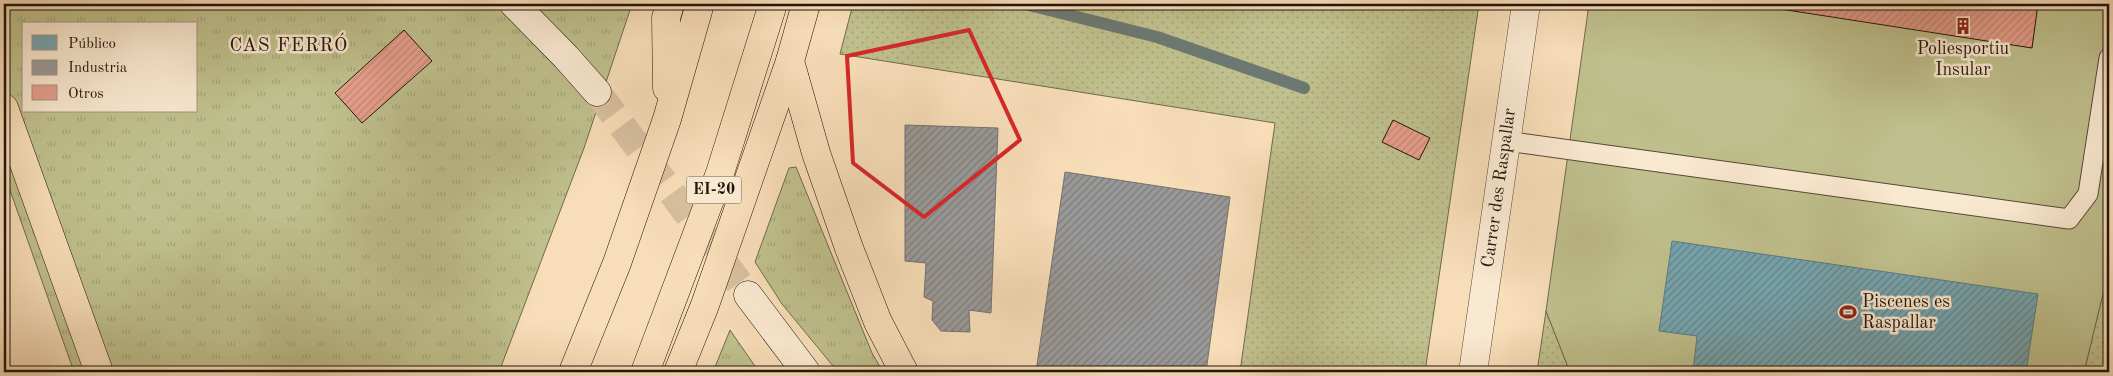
<svg xmlns="http://www.w3.org/2000/svg" width="2113" height="376" viewBox="0 0 2113 376" font-family="'Old Standard TT',serif">
	<defs>
		<pattern id="grass-tufts" width="24" height="20" patternUnits="userSpaceOnUse" patternTransform="scale(1.25)"><rect width="24" height="20" fill="#bfc08d"/><path d="M3 7l-1-3M5 7V3M7 7l1-3M15 17l-1-3M17 17v-4M19 17l1-3" fill="none" stroke="#a4a478"/></pattern>
		<pattern id="park-dots" width="8" height="8" patternUnits="userSpaceOnUse" patternTransform="scale(1.25)"><rect width="8" height="8" fill="#bfc08d"/><path d="M2 2h.1M6 6h.1" fill="none" stroke="#a4a478" stroke-width="1.8" stroke-linecap="round"/></pattern>
		<pattern id="public-hatch" width="6" height="6" patternUnits="userSpaceOnUse" patternTransform="scale(1.25)"><rect width="6" height="6" fill="#76a5af"/><path d="M-1 1l2-2M0 6l6-6M5 7l2-2" fill="none" stroke="#60858d"/></pattern>
		<pattern id="industry-hatch" width="6" height="6" patternUnits="userSpaceOnUse" patternTransform="scale(1.25)"><rect width="6" height="6" fill="#999"/><path d="M-1 1l2-2M0 6l6-6M5 7l2-2" fill="none" stroke="#7c7c7b"/></pattern>
		<pattern id="building-hatch" width="6" height="6" patternUnits="userSpaceOnUse" patternTransform="scale(1.25)"><rect width="6" height="6" fill="#e69e8b"/><path d="M-1 1l2-2M0 6l6-6M5 7l2-2" fill="none" stroke="#c58777"/></pattern>
	</defs>
	<rect width="100%" height="100%" fill="#f7ddb8"/>
	<filter id="stains"><feTurbulence type="fractalNoise" baseFrequency=".004" numOctaves="4"/><feColorMatrix values="0 0 0 0 .2 0 0 0 0 .09 0 0 0 0 .02 0 0 0 .5 -.17"/></filter>
	<radialGradient id="worn" r=".72"><stop offset=".6" stop-color="#630" stop-opacity="0"/><stop offset="1" stop-color="#630" stop-opacity=".3"/></radialGradient>
	<!-- grass -->
	<g fill="url(#grass-tufts)" stroke="#706a4c" fill-rule="evenodd">
		<path d="M4,4H632L584,148L499,372H74L4,173ZM24,24H196V111H24Z"/>
		<path d="M796,167L872,353L883,372H838L782,304L755,262L789,168Z"/>
		<path d="M730,330L759,372H713Z"/>
	</g>
	<!-- park -->
	<g fill="url(#park-dots)" stroke="#706a4c">
		<path d="M853,4H1479L1425,372H1240L1275,123L840,54Z"/>
		<path d="M2109,269V372H2084Z"/>
		<path d="M1546,311L1570,372H1537Z"/>
	</g>
	<!-- garden -->
	<path fill="#bfc08d" stroke="#706a4c" d="M1589,4H2109V269L2084,372H1570L1546,311Z"/>
	<!-- public -->
	<path fill="url(#public-hatch)" stroke="#5c7a7e" d="M1672,241L2038,294L2026,372H1693L1697,336L1659,331Z"/>
	<!-- industry -->
	<g fill="url(#industry-hatch)" stroke="#75716e">
		<path d="M905,125L998,128L991,313L969,310L970,332L941,331L932,320L933,301L924,297L926,263L905,261Z"/>
		<path d="M1065,172L1230,197L1206,372H1036Z"/>
	</g>
	<g fill="none" stroke-linecap="round" stroke-linejoin="round">
		<!-- stream -->
		<path stroke="#6c7871" stroke-width="12" d="M1025,4L1157,37L1304,88"/>
	</g>
	<!-- building -->
	<g fill="url(#building-hatch)" stroke="#20140b">
		<path d="M259,4H275L266,10Z"/>
		<path d="M1748,4H2038L2032,48Z"/>
		<path d="M404,30L432,61L362,123L335,93Z"/>
		<path d="M1393,120L1430,138L1419,160L1382,142Z"/>
	</g>
	<g fill="none" stroke-linecap="round" stroke-linejoin="round">
		<!-- secondary-tunnel -->
		<path stroke="#d7bf9e" stroke-width="28" stroke-dasharray="28 14" stroke-linecap="butt" d="M597,92L748,295"/>
		<!-- lane casing -->
		<g stroke="#564636" stroke-width="21">
			<path id="lane" d="M1506,141L2069,219L2088,194L2109,58"/>
		</g>
		<!-- street casing -->
		<g stroke="#564636" stroke-width="29">
			<path id="street" d="M1473,372L1526,4"/>
		</g>
		<!-- secondary casing -->
		<g stroke="#20140b" stroke-width="29">
			<g id="secondary">
				<path d="M514,4L566,57L597,92"/>
				<path d="M748,295L806,372"/>
			</g>
		</g>
		<!-- primary casing -->
		<g stroke="#20140b" stroke-width="29">
			<path id="primary" d="M806,4L790,61L816,153L849,248L878,322L904,372"/>
		</g>
		<!-- highway casing -->
		<g stroke="#20140b" stroke-width="29">
			<g id="highway">
				<path d="M667,88L666,18L670,4"/>
				<path d="M4,108L99,372"/>
				<path d="M573,372L617,263L667,119L700,4"/>
				<path d="M645,372L720,173L773,4"/>
				<path d="M678,372L705,305L790,61"/>
			</g>
		</g>
		<!-- lane -->
		<use href="#lane" stroke="#fae9d1" stroke-width="19"/>
		<!-- street -->
		<use href="#street" stroke="#fae9d1" stroke-width="28"/>
		<!-- secondary -->
		<use href="#secondary" stroke="#fae9d1" stroke-width="28"/>
		<!-- primary -->
		<use href="#primary" stroke="#f7ddb8" stroke-width="28"/>
		<!-- highway -->
		<use href="#highway" stroke="#f7ddb8" stroke-width="28"/>
	</g>
	<!-- marked area -->
	<path fill="none" stroke="#d62828" stroke-width="4" stroke-linejoin="round" d="M969,30L1020,140L924,217L853,163L847,56Z"/>
	<!-- icons -->
	<defs>
		<g id="building-bare" transform="scale(1.35)"><path d="M-4-6H4V6H1V3H-1V6H-4ZM-2.5-4.3h1.7v1.8h-1.7ZM.8-4.3h1.7v1.8H.8ZM-2.5-1h1.7V.8h-1.7ZM.8-1h1.7V.8H.8Z" fill="#8f2418" stroke="#fae9d1" stroke-width="2.5" paint-order="stroke"/></g>
		<g id="stadium-bare" transform="scale(1.35)"><path d="M0-5a6.5 5 0 1 0 0 10a6.5 5 0 1 0 0-10ZM-3.5-1.8h7v3.6h-7Z" fill="#8f2418" stroke="#fae9d1" stroke-width="2.5" paint-order="stroke"/></g>
	</defs>
	<g fill-rule="evenodd">
		<use href="#building-bare" x="1963" y="26"/>
		<use href="#stadium-bare" x="1848" y="312"/>
	</g>
	<g text-anchor="middle" dominant-baseline="central" stroke-width="5" stroke-linejoin="round" paint-order="stroke">
		<!-- shield labels -->
		<rect fill="#fae9d1" stroke="#615446" stroke-width="1" x="686.5" y="176.5" width="55" height="27" rx="4"/>
		<g font-size="16" font-weight="bold" fill="#20140b">
			<text x="714" y="190">EI-20</text>
		</g>
		<!-- poi labels -->
		<g font-size="18" fill="#20140b" stroke="#fae9d1">
			<text x="1963" y="49">Poliesportiu<tspan x="1963" dy="21">Insular</tspan></text>
			<text x="1862" y="302" text-anchor="start">Piscenes es<tspan x="1862" dy="21">Raspallar</tspan></text>
		</g>
		<!-- street labels -->
		<g font-size="18" fill="#20140b" stroke="#fae9d1">
			<text transform="translate(1499 188) rotate(-82)">Carrer des Raspallar</text>
		</g>
		<!-- neighbourhood labels -->
		<g font-size="19" letter-spacing="1" fill="#20140b" stroke="#fae9d1">
			<text x="289" y="46">CAS FERRÓ</text>
		</g>
	</g>
	<!-- margin -->
	<rect width="2113" height="376" fill="none" stroke="#f7ddb8" stroke-width="20"/>
	<rect x="5" y="5" width="2103" height="366" fill="none" stroke="#20140b" stroke-width="2.5"/>
	<rect x="10" y="10" width="2093" height="356" fill="none" stroke="#20140b"/>
	<!-- legend -->
	<rect x="22" y="22" width="175" height="90" fill="#fae9d1" stroke="#a39482"/>
	<rect x="32" y="35" width="25" height="15" fill="#76a5af" stroke="#a39482"/>
	<text x="68" y="48" font-size="15" fill="#20140b">Público</text>
	<rect x="32" y="60" width="25" height="15" fill="#999999" stroke="#a39482"/>
	<text x="68" y="72" font-size="15" fill="#20140b">Industria</text>
	<rect x="32" y="85" width="25" height="15" fill="#e69e8b" stroke="#a39482"/>
	<text x="68" y="98" font-size="15" fill="#20140b">Otros</text>
	<rect width="100%" height="100%" filter="url(#stains)"/>
	<rect width="100%" height="100%" fill="url(#worn)"/>
</svg>
